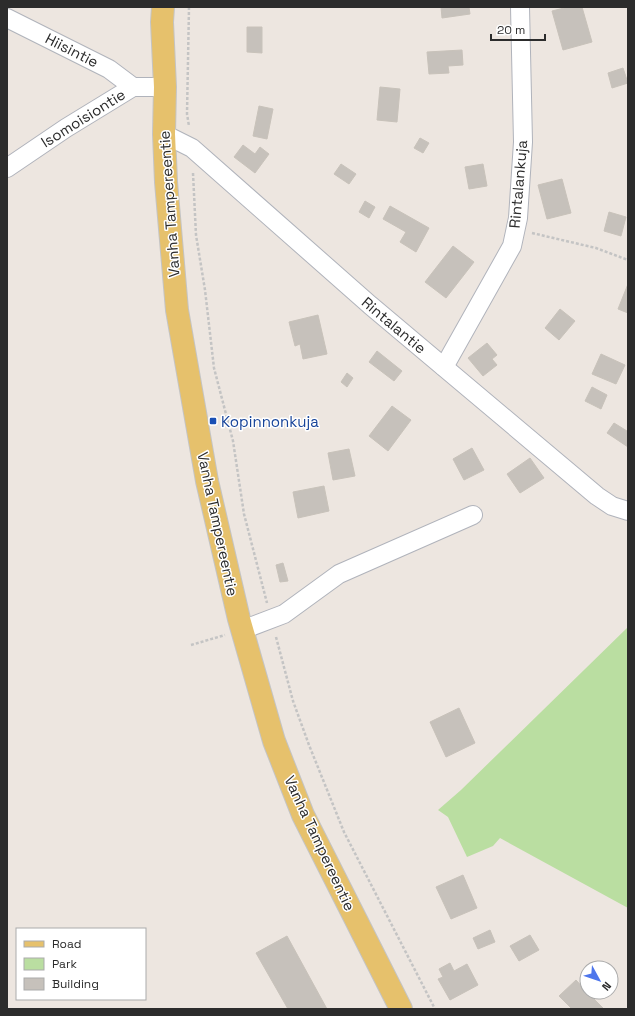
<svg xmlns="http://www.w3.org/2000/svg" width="635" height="1016" viewBox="0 0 635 1016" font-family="'Space Grotesk',sans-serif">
	<rect width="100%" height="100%" fill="#ede6e0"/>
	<!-- green -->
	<path fill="#badea1" d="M628,627V908L500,838L493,846L467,857L448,817L438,810L461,790Z"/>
	<!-- building -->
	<g fill="#c6c1bb" stroke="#c8c2ba">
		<path d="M441,7H469L470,14L442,18Z"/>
		<path d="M568,7H582L592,42L563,50L552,11Z"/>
		<path d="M247,27H262V53L247,52Z"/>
		<path d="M462,50L463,65L448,66L449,73L429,74L427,52Z"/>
		<path d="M623,68L628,83L612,88L608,73Z"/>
		<path d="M380,87L400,89L397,122L377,120Z"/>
		<path d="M259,106L273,109L267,139L253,136Z"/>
		<path d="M420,138L429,143L423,153L414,148Z"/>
		<path d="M243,145L255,154L260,147L269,154L255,173L234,157Z"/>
		<path d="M341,164L356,174L349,184L334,174Z"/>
		<path d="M483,164L487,186L469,189L465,167Z"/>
		<path d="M562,179L571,213L547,219L538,185Z"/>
		<path d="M365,201L375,207L369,218L359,212Z"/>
		<path d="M390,206L429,228L416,252L400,242L406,232L383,219Z"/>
		<path d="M609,212L626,217L621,236L604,231Z"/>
		<path d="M453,246L474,262L446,298L425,282Z"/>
		<path d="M628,284V313L618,309Z"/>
		<path d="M560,309L575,321L559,340L545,328Z"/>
		<path d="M318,315L327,354L303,359L300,344L295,346L289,322Z"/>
		<path d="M487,343L497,355L492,359L497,365L483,376L468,358Z"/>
		<path d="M377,351L402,371L394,381L369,362Z"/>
		<path d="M601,354L625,365L616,384L592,374Z"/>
		<path d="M347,373L353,378L347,387L341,382Z"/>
		<path d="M592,387L607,395L601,409L585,401Z"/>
		<path d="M392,406L411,420L388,451L369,436Z"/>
		<path d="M614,423L627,431L628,430V447L607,433Z"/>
		<path d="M472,448L484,470L464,480L453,459Z"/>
		<path d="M349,449L355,476L333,480L328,453Z"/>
		<path d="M530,458L544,478L520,493L507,474Z"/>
		<path d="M324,486L329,511L298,518L293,492Z"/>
		<path d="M283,563L288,581L280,582L276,565Z"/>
		<path d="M459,708L475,743L446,757L430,722Z"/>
		<path d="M463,875L477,908L451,919L436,887Z"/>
		<path d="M490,930L495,942L478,949L473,938Z"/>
		<path d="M530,935L539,950L519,961L510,946Z"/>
		<path d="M287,936L327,1009H288L256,953Z"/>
		<path d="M450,963L454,971L467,964L478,985L450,1000L438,979L443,977L439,969Z"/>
		<path d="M576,980L587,992L604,1009H572L559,996Z"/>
	</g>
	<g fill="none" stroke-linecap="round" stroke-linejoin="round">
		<!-- minor casing -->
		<g stroke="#b0b3bb" stroke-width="20">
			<g id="minor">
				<path d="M7,18L109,69L133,87"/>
				<path d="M164,134L192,148L370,305L597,496L612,506L628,511"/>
				<path d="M7,168L66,128L133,87H165"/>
				<path d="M444,367L512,246L518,218L523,142L520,7"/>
				<path d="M242,630L284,614L339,574L473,515"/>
			</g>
		</g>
		<!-- major casing -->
		<g stroke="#c4c4c4" stroke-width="24">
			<path id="major" d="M163,7L162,22L165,87L164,134L166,182L177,310L207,481L239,619L274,741L303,815L401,1009"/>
		</g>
		<!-- path -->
		<g stroke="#c4c4c4" stroke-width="2.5" stroke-dasharray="3 2" stroke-linecap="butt">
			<path d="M189,7L187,114L189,126"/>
			<path d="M193,173L196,235L205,290L214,368L233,441L244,514L267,603"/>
			<path d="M532,233L596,248L628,260"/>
			<path d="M276,637L293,701L309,745L344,832L435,1009"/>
			<path d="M191,645L225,635"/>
		</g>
		<!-- minor -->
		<use href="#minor" stroke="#fff" stroke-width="18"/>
		<!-- major -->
		<use href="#major" stroke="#e6c16c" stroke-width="22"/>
	</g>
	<!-- markers -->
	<rect fill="#1a4fb4" stroke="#fff" stroke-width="1.5" x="209" y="417" width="8" height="8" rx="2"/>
	<g text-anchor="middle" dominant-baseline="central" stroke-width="3" stroke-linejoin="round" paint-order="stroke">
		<!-- street labels -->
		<g font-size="15" fill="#2c2c2c" stroke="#fff">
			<text transform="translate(72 50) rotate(27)">Hiisintie</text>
			<text transform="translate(83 118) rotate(-32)">Isomoisiontie</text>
			<text transform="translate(518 184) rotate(-85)">Rintalankuja</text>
			<text transform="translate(169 204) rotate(-94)">Vanha Tampereentie</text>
			<text transform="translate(394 325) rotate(40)">Rintalantie</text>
			<text transform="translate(218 524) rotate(78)">Vanha Tampereentie</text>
			<text transform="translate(320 843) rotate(65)">Vanha Tampereentie</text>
		</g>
		<!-- transit labels -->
		<g font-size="15" fill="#164399" stroke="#fff" text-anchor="start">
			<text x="221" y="421">Kopinnonkuja</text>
		</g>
	</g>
	<!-- border -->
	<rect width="635" height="1016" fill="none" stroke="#2c2c2c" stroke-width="16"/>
	<!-- legend -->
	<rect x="16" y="928" width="130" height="72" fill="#ffffff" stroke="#ababab"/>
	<rect x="24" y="941" width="20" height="6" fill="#e6c16c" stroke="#ababab"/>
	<text x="52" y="948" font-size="12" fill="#2c2c2c">Road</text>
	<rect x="24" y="958" width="20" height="12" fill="#badea1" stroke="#ababab"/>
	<text x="52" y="968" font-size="12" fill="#2c2c2c">Park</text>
	<rect x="24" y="978" width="20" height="12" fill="#c6c1bb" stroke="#ababab"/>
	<text x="52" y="988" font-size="12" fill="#2c2c2c">Building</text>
	<!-- north arrow -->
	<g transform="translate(599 980) rotate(130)"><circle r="19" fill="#ffffff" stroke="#ababab"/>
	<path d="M0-3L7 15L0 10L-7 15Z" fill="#4e76ec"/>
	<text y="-6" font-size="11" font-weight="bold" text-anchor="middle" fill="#2c2c2c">N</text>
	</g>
	<!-- scale -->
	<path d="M491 34v6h54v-6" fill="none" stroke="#2c2c2c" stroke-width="2"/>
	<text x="497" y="34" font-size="12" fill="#2c2c2c" stroke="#ffffff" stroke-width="3" paint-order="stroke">20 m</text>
</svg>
